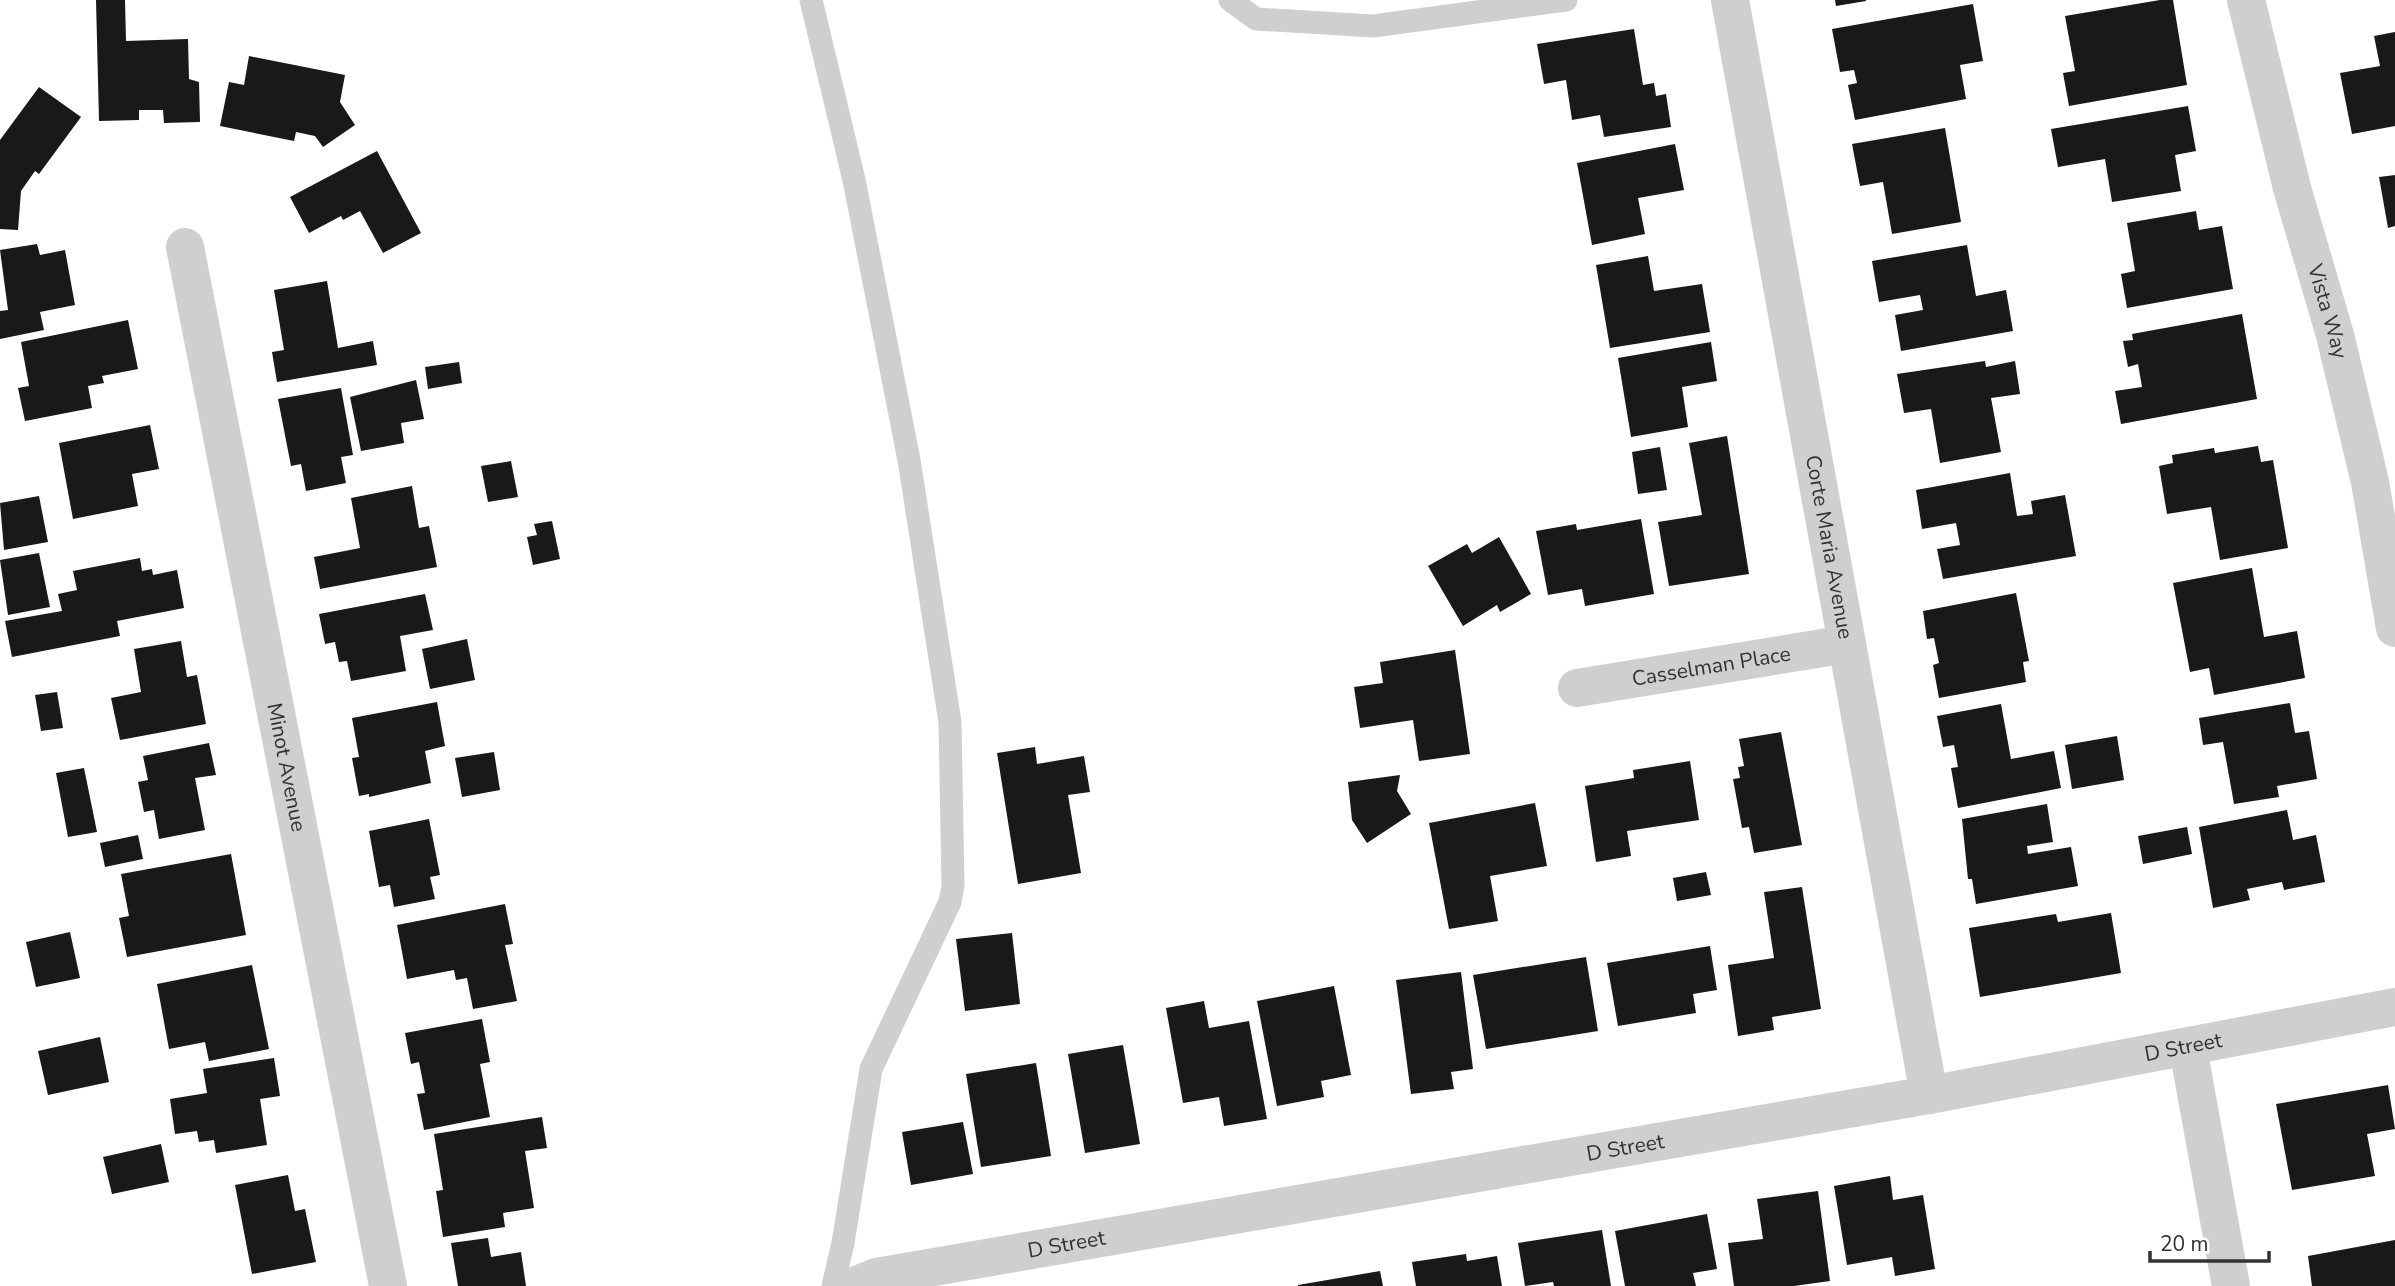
<svg xmlns="http://www.w3.org/2000/svg" width="2395" height="1286" viewBox="0 0 2395 1286" font-family="'Nunito Sans',sans-serif">
	<rect width="100%" height="100%" fill="#fff"/>
	<!-- building -->
	<g fill="#191919">
		<path d="M96,0H125L126,41L188,39L189,79L199,82L200,122L164,123L163,110H139V120L99,121Z"/>
		<path d="M1835,0H1866V1L1836,6Z"/>
		<path d="M2160,0H2173L2187,85L2069,106L2063,73L2075,71L2065,16Z"/>
		<path d="M1973,4L1983,61L1960,65L1966,99L1855,120L1848,85L1857,83L1854,70L1840,72L1832,29Z"/>
		<path d="M1634,29L1643,85L1654,83L1656,96L1666,94L1671,127L1604,137L1600,115L1572,120L1566,80L1544,84L1537,44Z"/>
		<path d="M2395,32V126L2352,134L2340,73L2380,66L2374,36Z"/>
		<path d="M249,56L345,75L340,102L355,125L323,147L315,136L296,132L294,141L220,126L229,82L244,85Z"/>
		<path d="M39,87L81,117L39,174L35,171L21,191L18,230L0,229V140Z"/>
		<path d="M2188,106L2196,151L2175,155L2181,191L2112,202L2105,159L2058,167L2051,129Z"/>
		<path d="M1945,128L1961,222L1892,234L1883,182L1860,186L1852,144Z"/>
		<path d="M1675,144L1684,190L1638,198L1645,234L1592,245L1577,163Z"/>
		<path d="M377,151L421,233L383,253L360,211L343,220L341,216L309,233L290,197Z"/>
		<path d="M2395,175V226L2388,228L2379,177Z"/>
		<path d="M2196,211L2199,230L2222,226L2233,289L2127,308L2121,274L2135,271L2127,223Z"/>
		<path d="M37,244L40,255L65,250L75,305L40,312L44,330L0,339V311L8,310L0,250Z"/>
		<path d="M1967,245L1976,296L2006,290L2013,331L1901,351L1895,315L1923,310L1920,295L1879,302L1872,261Z"/>
		<path d="M1648,256L1654,291L1702,284L1710,332L1610,348L1596,265Z"/>
		<path d="M327,281L338,348L373,341L377,365L277,382L272,352L284,350L274,290Z"/>
		<path d="M2242,314L2257,399L2121,424L2115,391L2142,387L2138,364L2128,367L2123,341L2133,340L2132,334Z"/>
		<path d="M128,320L138,369L102,376L104,383L88,386L92,408L25,421L18,388L29,386L21,342Z"/>
		<path d="M1711,342L1717,381L1682,387L1688,427L1631,437L1618,358Z"/>
		<path d="M1985,361L1986,367L2015,361L2020,394L1991,398L2001,452L1940,463L1931,409L1904,413L1897,374Z"/>
		<path d="M459,362L462,383L428,389L425,367Z"/>
		<path d="M416,380L424,419L401,423L404,443L361,451L350,397Z"/>
		<path d="M341,388L353,455L341,457L346,483L306,491L301,464L291,466L278,399Z"/>
		<path d="M150,425L159,469L132,474L138,506L73,519L59,443Z"/>
		<path d="M1727,436L1749,574L1669,586L1658,522L1702,515L1689,443Z"/>
		<path d="M2258,446L2261,462L2273,460L2288,548L2220,560L2211,507L2167,514L2159,466L2173,463L2172,455L2214,448L2215,453Z"/>
		<path d="M1660,447L1667,490L1638,494L1632,452Z"/>
		<path d="M511,461L518,497L488,502L481,466Z"/>
		<path d="M2010,473L2017,516L2033,514L2031,501L2065,495L2076,556L1943,579L1937,549L1960,545L1956,523L1922,529L1916,490Z"/>
		<path d="M412,486L419,528L429,526L437,567L320,589L314,557L360,548L351,498Z"/>
		<path d="M39,496L48,542L4,550L0,503Z"/>
		<path d="M1641,519L1654,594L1585,606L1582,589L1548,595L1536,531L1576,524L1577,530Z"/>
		<path d="M552,521L560,559L533,565L527,537L537,535L534,524Z"/>
		<path d="M1499,537L1531,594L1500,612L1497,605L1463,626L1428,566L1467,544L1472,553Z"/>
		<path d="M39,553L50,607L8,615L0,560Z"/>
		<path d="M140,558L142,571L152,569L153,575L177,570L184,608L117,621L120,636L12,657L5,621L62,611L58,594L77,590L73,571Z"/>
		<path d="M2252,568L2264,637L2297,631L2305,678L2214,695L2209,668L2190,672L2173,583Z"/>
		<path d="M2016,593L2029,661L2023,662L2026,682L1939,698L1933,665L1939,663L1934,638L1927,639L1923,611Z"/>
		<path d="M425,594L433,630L400,636L406,671L351,681L347,661L339,662L335,642L325,644L319,614Z"/>
		<path d="M467,639L475,680L430,689L422,649Z"/>
		<path d="M181,641L187,677L197,675L206,724L120,740L111,698L141,692L134,649Z"/>
		<path d="M1455,650L1470,754L1419,761L1413,720L1360,728L1354,687L1383,683L1380,662Z"/>
		<path d="M57,692L63,728L41,731L35,695Z"/>
		<path d="M437,702L445,746L425,751L431,783L369,797V794L359,796L352,758L359,757L352,718Z"/>
		<path d="M2290,703L2295,733L2309,731L2317,779L2277,786L2279,797L2234,804L2223,742L2203,745L2199,718Z"/>
		<path d="M2001,704L2011,759L2054,751L2061,788L1958,808L1951,768L1958,767L1954,745L1943,747L1937,716Z"/>
		<path d="M1781,732L1802,845L1754,853L1749,827L1742,828L1733,779L1740,778L1738,767L1744,766L1739,739Z"/>
		<path d="M2117,736L2124,780L2072,789L2065,745Z"/>
		<path d="M209,743L216,775L195,778L205,830L159,839L154,810L144,812L138,782L148,780L143,756Z"/>
		<path d="M1035,747L1037,764L1084,756L1090,792L1068,795L1081,873L1018,884L997,753Z"/>
		<path d="M494,752L500,790L462,797L455,758Z"/>
		<path d="M1690,761L1699,820L1627,831L1631,856L1596,862L1585,786L1634,778L1633,770Z"/>
		<path d="M84,768L97,832L68,837L56,773Z"/>
		<path d="M1400,775L1397,791L1411,814L1367,843L1352,820L1348,782Z"/>
		<path d="M1535,803L1547,866L1490,876L1498,921L1449,929L1429,823Z"/>
		<path d="M2047,804L2053,842L2027,846L2028,854L2071,847L2078,886L1976,904L1972,879H1968L1962,819Z"/>
		<path d="M2287,810L2293,840L2316,835L2325,882L2284,890L2282,882L2247,889L2250,900L2213,908L2199,827Z"/>
		<path d="M429,819L440,875L430,877L435,899L394,907L390,885L379,887L369,831Z"/>
		<path d="M2187,827L2192,854L2143,864L2138,836Z"/>
		<path d="M138,835L143,859L105,867L100,843Z"/>
		<path d="M231,854L246,935L127,957L119,918L129,916L121,874Z"/>
		<path d="M1706,872L1711,895L1677,901L1673,878Z"/>
		<path d="M1802,887L1821,1009L1772,1017L1774,1030L1738,1036L1728,965L1774,958L1764,892Z"/>
		<path d="M505,904L513,944L505,945L517,1001L473,1009L467,978L456,980L454,970L407,979L397,925Z"/>
		<path d="M2111,913L2121,973L1980,997L1969,928L2056,914L2058,922Z"/>
		<path d="M70,932L80,978L36,987L26,942Z"/>
		<path d="M1012,933L1020,1004L965,1011L956,939Z"/>
		<path d="M1710,946L1717,990L1693,994L1696,1013L1618,1026L1607,963Z"/>
		<path d="M1586,957L1598,1031L1486,1049L1473,975Z"/>
		<path d="M252,965L269,1049L209,1061L205,1042L169,1049L157,984Z"/>
		<path d="M1461,972L1473,1069L1451,1072L1454,1089L1411,1094L1396,980Z"/>
		<path d="M1334,986L1351,1075L1321,1081L1324,1097L1277,1106L1257,1001Z"/>
		<path d="M1204,1001L1209,1028L1249,1021L1267,1119L1224,1126L1219,1097L1183,1103L1166,1008Z"/>
		<path d="M482,1019L490,1062L480,1064L490,1117L424,1130L417,1094L425,1093L419,1062L411,1064L405,1033Z"/>
		<path d="M100,1037L109,1082L48,1095L38,1051Z"/>
		<path d="M1123,1045L1140,1144L1085,1153L1068,1054Z"/>
		<path d="M274,1058L280,1096L260,1099L267,1145L216,1153L214,1140L199,1142L197,1131L175,1134L170,1099L207,1093L203,1069Z"/>
		<path d="M1036,1063L1051,1156L981,1167L966,1074Z"/>
		<path d="M2388,1085L2395,1129L2367,1134L2375,1176L2292,1190L2276,1104Z"/>
		<path d="M542,1117L547,1148L525,1151L534,1208L503,1213L505,1227L443,1237L436,1191L443,1190L434,1134Z"/>
		<path d="M963,1122L973,1174L911,1185L902,1132Z"/>
		<path d="M161,1144L169,1182L112,1194L103,1157Z"/>
		<path d="M288,1175L295,1211L305,1209L316,1262L252,1274L235,1185Z"/>
		<path d="M1890,1176L1893,1200L1923,1195L1935,1269L1895,1276L1892,1257L1847,1265L1834,1186Z"/>
		<path d="M1818,1191L1830,1281L1794,1286H1734L1728,1243L1763,1239L1757,1199Z"/>
		<path d="M1707,1214L1717,1269L1693,1273L1696,1286H1625L1615,1231Z"/>
		<path d="M1602,1230L1611,1286H1554L1553,1282L1525,1286L1518,1243Z"/>
		<path d="M488,1238L491,1257L521,1252L526,1286H458L451,1243Z"/>
		<path d="M2395,1240V1286H2312L2308,1256Z"/>
		<path d="M1466,1254L1467,1261L1497,1256L1502,1286H1416L1412,1262Z"/>
		<path d="M1380,1271L1383,1286H1298V1285Z"/>
	</g>
	<g fill="none" stroke-linecap="round" stroke-linejoin="round">
		<!-- lane -->
		<g stroke="#cfcfcf" stroke-width="23">
			<path d="M811,0L854,180L909,460L950,722L953,886L950,902L871,1069L843,1243L833,1286"/>
			<path d="M1230,0L1256,19L1373,26L1566,0"/>
		</g>
		<!-- street -->
		<g stroke="#cfcfcf" stroke-width="38">
			<path id="s1" d="M1730,0L1929,1095"/>
			<path id="s2" d="M2246,0L2292,188L2335,335L2370,482L2395,628"/>
			<path id="s3" d="M185,247L388,1286"/>
			<path id="s4" d="M1577,688L1847,644"/>
			<path d="M2188,1048L2231,1286"/>
			<path id="s5" d="M854,1286L876,1277L1929,1095L2395,1007"/>
		</g>
	</g>
	<g text-anchor="middle" dominant-baseline="central" stroke-width="7" stroke-linejoin="round" paint-order="stroke">
		<!-- street labels -->
		<g font-size="21" fill="#323232" stroke="#fff">
			<text stroke="none"><textPath href="#s2" startOffset="322">Vista Way</textPath></text>
			<text stroke="none"><textPath href="#s1" startOffset="556">Corte Maria Avenue</textPath></text>
			<text stroke="none"><textPath href="#s4" startOffset="136">Casselman Place</textPath></text>
			<text stroke="none"><textPath href="#s3" startOffset="530">Minot Avenue</textPath></text>
			<text stroke="none"><textPath href="#s5" startOffset="1351">D Street</textPath></text>
			<text stroke="none"><textPath href="#s5" startOffset="784">D Street</textPath></text>
			<text stroke="none"><textPath href="#s5" startOffset="217">D Street</textPath></text>
		</g>
	</g>
	<!-- scale -->
	<path d="M2150 1251v10h119v-10" fill="none" stroke="#323232" stroke-width="3.5"/>
	<text x="2160" y="1251" font-size="21" fill="#323232" stroke="#ffffff" stroke-width="5" paint-order="stroke">20 m</text>
</svg>
